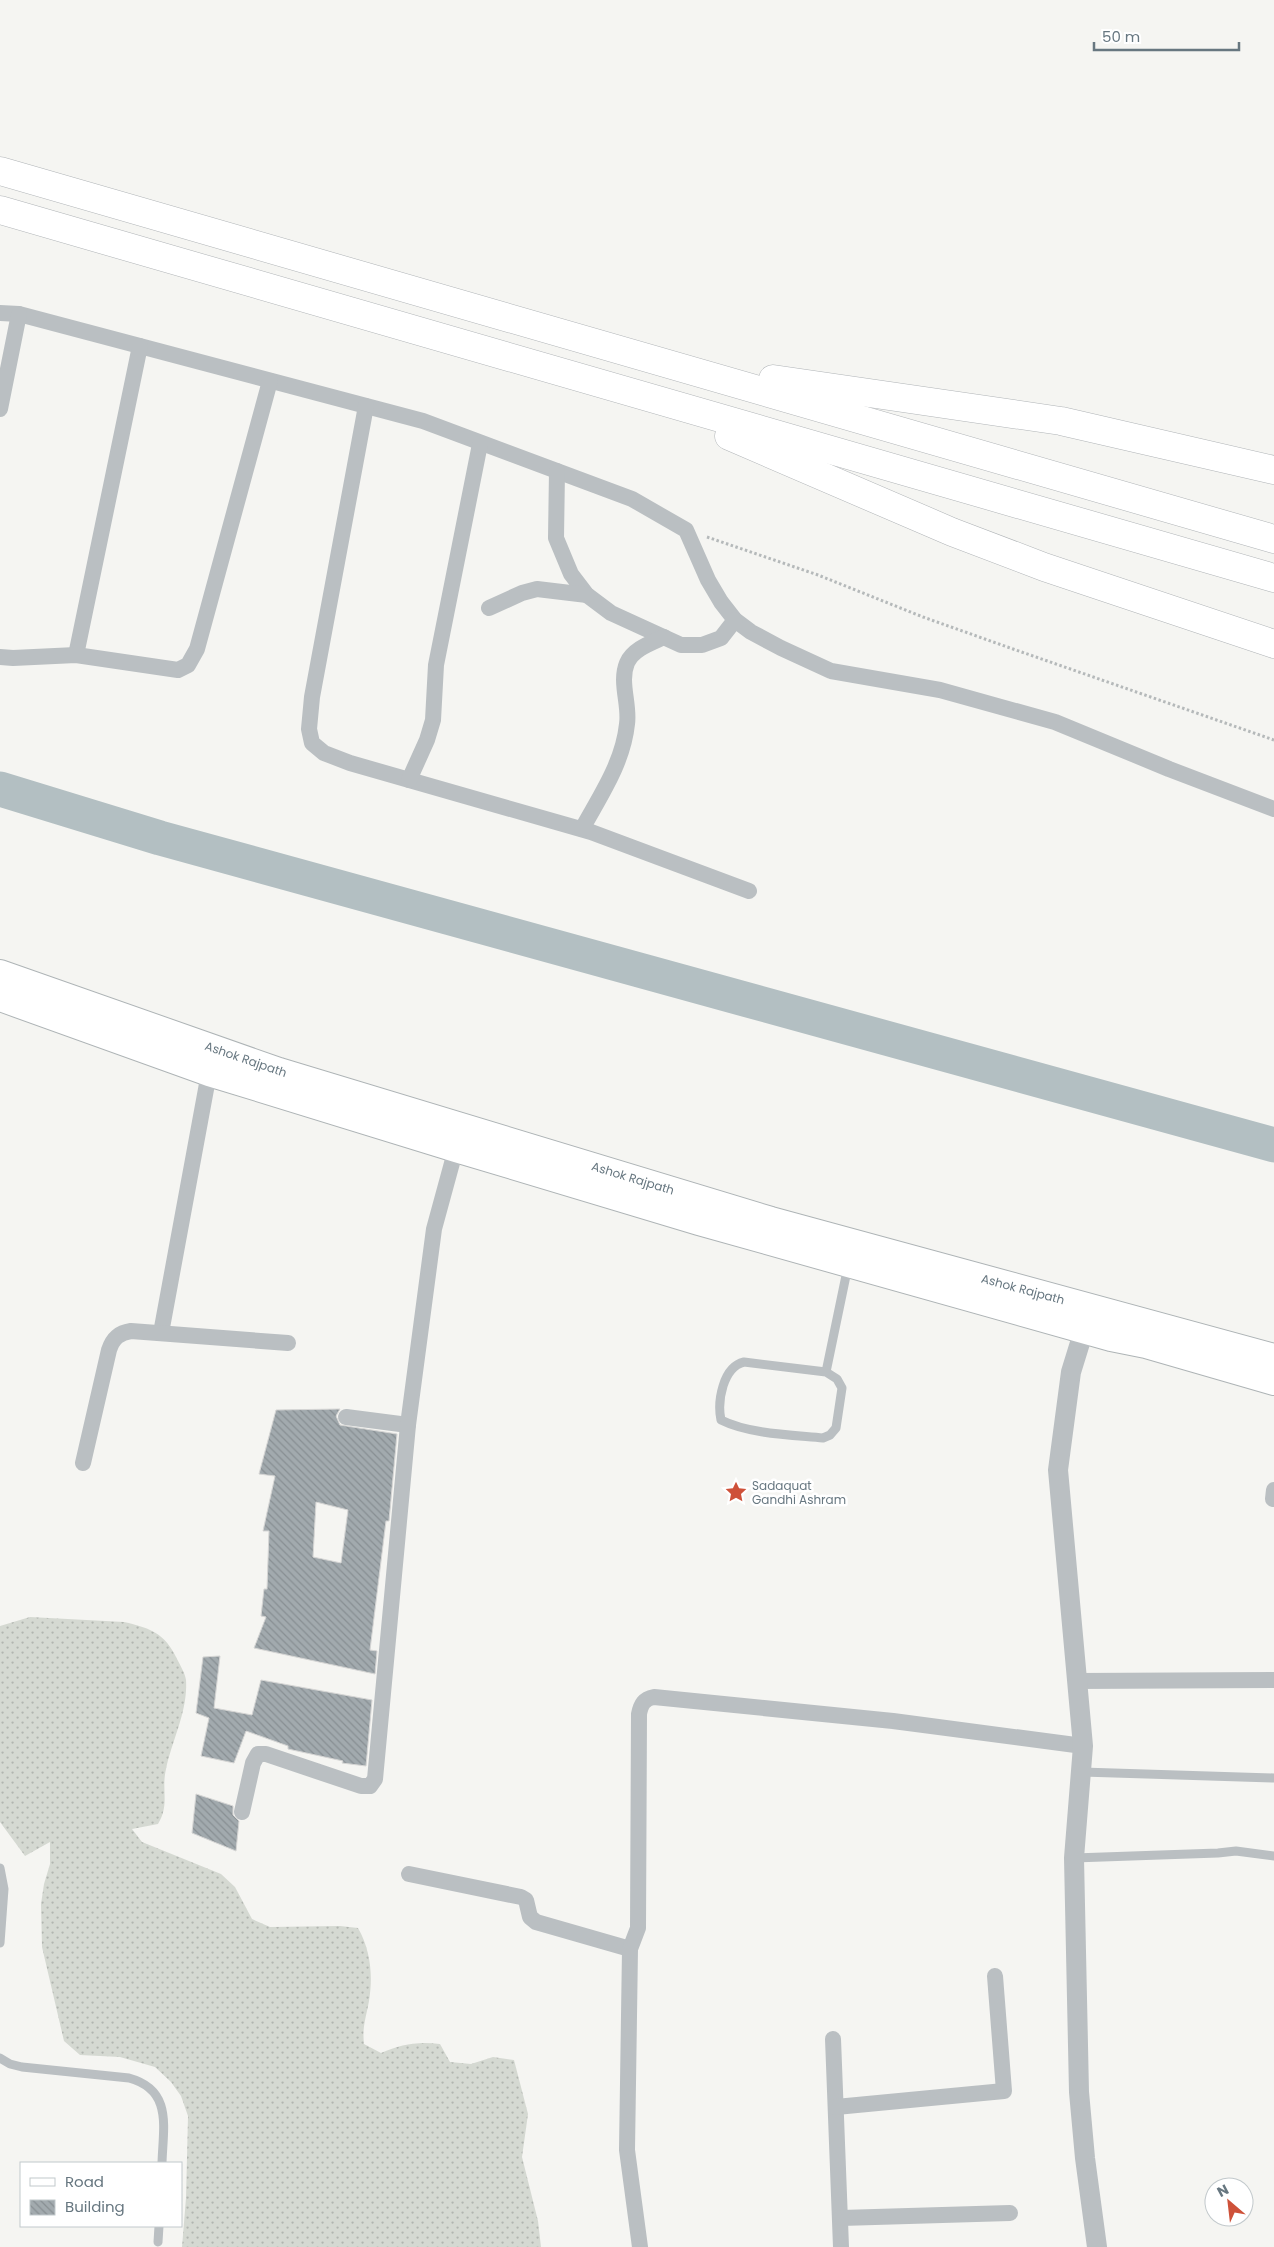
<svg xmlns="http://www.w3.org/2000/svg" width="1274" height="2247" viewBox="0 0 1274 2247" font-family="Poppins,sans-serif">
	<defs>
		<pattern id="grass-dots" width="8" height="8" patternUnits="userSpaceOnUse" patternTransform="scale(1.25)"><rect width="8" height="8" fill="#d5d9d2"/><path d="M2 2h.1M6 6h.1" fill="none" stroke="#b1b5b0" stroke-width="1.8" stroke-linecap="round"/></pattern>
		<pattern id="building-back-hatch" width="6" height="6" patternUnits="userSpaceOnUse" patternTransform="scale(1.25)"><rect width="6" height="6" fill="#a2aaae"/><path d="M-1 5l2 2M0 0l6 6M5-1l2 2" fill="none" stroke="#888f93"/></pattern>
	</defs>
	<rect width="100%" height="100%" fill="#f5f5f2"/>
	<!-- grass -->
	<path fill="url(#grass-dots)" d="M30,1617L124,1622C150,1628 165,1633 177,1659C180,1665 185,1673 186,1680C188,1711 172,1740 166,1769C161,1791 170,1804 158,1824L132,1829L142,1842L221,1874L235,1887L252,1919L270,1927L340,1926L358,1928C371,1951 373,1976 369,2001C366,2018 362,2027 364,2044L381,2053C401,2044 418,2041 440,2044L450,2062L471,2064L493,2057L514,2060L528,2114L522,2157L538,2221L541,2247H182L186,2198L188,2116L181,2096L171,2082L155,2067L120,2057L80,2055L64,2041L42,1947L41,1904L44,1884L50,1864V1842L25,1856L0,1822V1626Z"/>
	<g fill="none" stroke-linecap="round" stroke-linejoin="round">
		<!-- river -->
		<path stroke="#b3bfc2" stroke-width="35" d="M0,789L160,838L1274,1145"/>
	</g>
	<!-- building -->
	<g fill="url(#building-back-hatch)" stroke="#d6d6d5" fill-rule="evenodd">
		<path d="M340,1409L336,1416L340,1425L397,1434L389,1521H386L370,1650L377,1651L375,1674L254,1648L266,1617L261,1616L264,1589H267L269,1531H263L275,1476L259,1474L276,1410ZM316,1502L348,1510L341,1563L313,1557Z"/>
		<path d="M220,1656L214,1708L252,1715L261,1680L372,1700L366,1766L342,1763L343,1761L288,1749V1746L246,1731L234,1763L201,1756L209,1718L196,1713L203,1657Z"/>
		<path d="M196,1794L233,1806V1815L239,1821L236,1851L192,1833Z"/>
	</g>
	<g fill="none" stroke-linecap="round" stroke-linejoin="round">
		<!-- primary casing -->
		<g stroke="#aeb4b6" stroke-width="28">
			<g id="primary">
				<path d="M0,973L279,1071L771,1220L1274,1357"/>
				<path d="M0,998L209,1073L456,1149L699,1222L1111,1338L1146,1345L1274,1382"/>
			</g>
		</g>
		<!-- motorway casing -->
		<g stroke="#b0b4b7" stroke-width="29">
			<g id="motorway">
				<path d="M0,171L1274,539"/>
				<path d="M0,210L1274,578"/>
				<path d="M773,379L1061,421L1274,470"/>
				<path d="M729,436L952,532L1044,567L1274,644"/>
			</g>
		</g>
		<!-- path -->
		<path stroke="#b5b9ba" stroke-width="3" stroke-dasharray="2.5 2.5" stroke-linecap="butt" d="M707,537L818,575L923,617L1013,649L1274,740"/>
		<!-- service -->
		<g stroke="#babfc2" stroke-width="9">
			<path d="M826,1372L744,1362C723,1367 717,1401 721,1420C749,1434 792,1435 823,1438L830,1435L836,1428L842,1388L837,1379L826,1372L848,1266"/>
			<path d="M1082,1772L1274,1778"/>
			<path d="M1074,1858L1218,1853L1236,1851L1274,1856"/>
			<path d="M0,1868L4,1889L0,1943"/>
			<path d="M0,2058L10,2064L22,2067L129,2078C173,2090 163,2127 162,2163"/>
			<path d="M158,2242L159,2226"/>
		</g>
		<!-- minor -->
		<g stroke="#babfc2" stroke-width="16">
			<path d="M0,313L19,314L423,421L632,499L686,530L708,580L721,602L735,620L751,632L781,648L831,671L940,690L1055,722L1169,769L1274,809"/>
			<path d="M366,406L312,697L309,729L312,743L324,753L350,763L591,832L749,891"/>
			<path d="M0,409L19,314"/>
			<path d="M557,471L556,538L571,574L587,595L611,613L681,645H702L721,638L735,620"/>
			<path d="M489,608L522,593L537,589L587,595"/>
			<path d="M76,655L140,346"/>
			<path d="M0,657L13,658L76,655L178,670L188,665L197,649L270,381"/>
			<path d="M409,780L427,740L433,720L436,665L480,444"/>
			<path d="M582,829C600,796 623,763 627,724C630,705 619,682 627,663C633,649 651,643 664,637"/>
			<path d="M161,1333L209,1073L213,1066"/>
			<path d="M346,1417L408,1425"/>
			<path d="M83,1463L109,1350C113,1338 119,1333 131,1331L288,1343"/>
			<path d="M1273,1499L1274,1490"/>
			<path d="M1077,1681L1274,1680"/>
			<path d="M242,1812L253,1763L258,1754H266L361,1786H370L375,1779L408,1425L434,1229L458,1141"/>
			<path d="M409,1874L521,1897L526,1900L530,1917L536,1922L630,1949"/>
			<path d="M833,2039L841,2247"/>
			<path d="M836,2107L1004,2091L995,1976"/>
			<path d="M841,2218L1010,2213"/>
			<path d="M640,2247L627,2150L630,1949L638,1928L639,1714C641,1704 644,1699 654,1697L893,1721L1083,1746"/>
		</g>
		<!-- tertiary -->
		<path stroke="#babfc2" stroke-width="20" d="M1088,1317L1071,1372L1058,1470L1083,1746L1074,1858L1079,2092L1085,2158L1097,2247"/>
		<!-- primary -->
		<use href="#primary" stroke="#fff" stroke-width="26"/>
		<!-- motorway -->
		<use href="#motorway" stroke="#fff" stroke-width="28"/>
	</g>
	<!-- icons -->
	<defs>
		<g id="sight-bare" transform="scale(1.725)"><path d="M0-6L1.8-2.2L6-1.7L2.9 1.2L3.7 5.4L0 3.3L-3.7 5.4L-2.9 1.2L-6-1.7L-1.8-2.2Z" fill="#ce5139" stroke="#fff" stroke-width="2.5" paint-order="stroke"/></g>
	</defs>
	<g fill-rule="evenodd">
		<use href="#sight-bare" x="736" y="1492"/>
	</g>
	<g text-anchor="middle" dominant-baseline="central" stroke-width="5" stroke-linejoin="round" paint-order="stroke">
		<!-- street labels -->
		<g font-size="12" fill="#677780" stroke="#fff">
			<text transform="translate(246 1059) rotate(19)">Ashok Rajpath</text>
			<text transform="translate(633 1178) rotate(17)">Ashok Rajpath</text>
			<text transform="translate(1023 1289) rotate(15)">Ashok Rajpath</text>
		</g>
		<!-- poi labels -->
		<g font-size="12" fill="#677780" stroke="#fff" text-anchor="start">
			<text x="752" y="1485">Sadaquat<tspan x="752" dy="14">Gandhi Ashram</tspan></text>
		</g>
	</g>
	<!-- legend -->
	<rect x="20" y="2162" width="162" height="65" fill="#ffffff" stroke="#c2c9cc"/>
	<rect x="30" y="2178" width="25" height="8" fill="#ffffff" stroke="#c2c9cc"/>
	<text x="65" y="2187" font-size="15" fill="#677780">Road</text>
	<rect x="30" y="2200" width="25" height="15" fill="url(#building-back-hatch)" stroke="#c2c9cc"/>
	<text x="65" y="2212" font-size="15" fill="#677780">Building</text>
	<!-- north arrow -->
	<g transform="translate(1229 2202) rotate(332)"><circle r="24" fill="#ffffff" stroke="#c2c9cc"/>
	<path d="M0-4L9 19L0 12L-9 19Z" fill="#ce5139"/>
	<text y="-8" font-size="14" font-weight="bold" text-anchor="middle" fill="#677780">N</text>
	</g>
	<!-- scale -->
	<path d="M1094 42v8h145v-8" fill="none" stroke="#677780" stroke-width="2.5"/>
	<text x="1102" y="42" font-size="15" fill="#677780" stroke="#ffffff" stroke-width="4" paint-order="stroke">50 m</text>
</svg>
